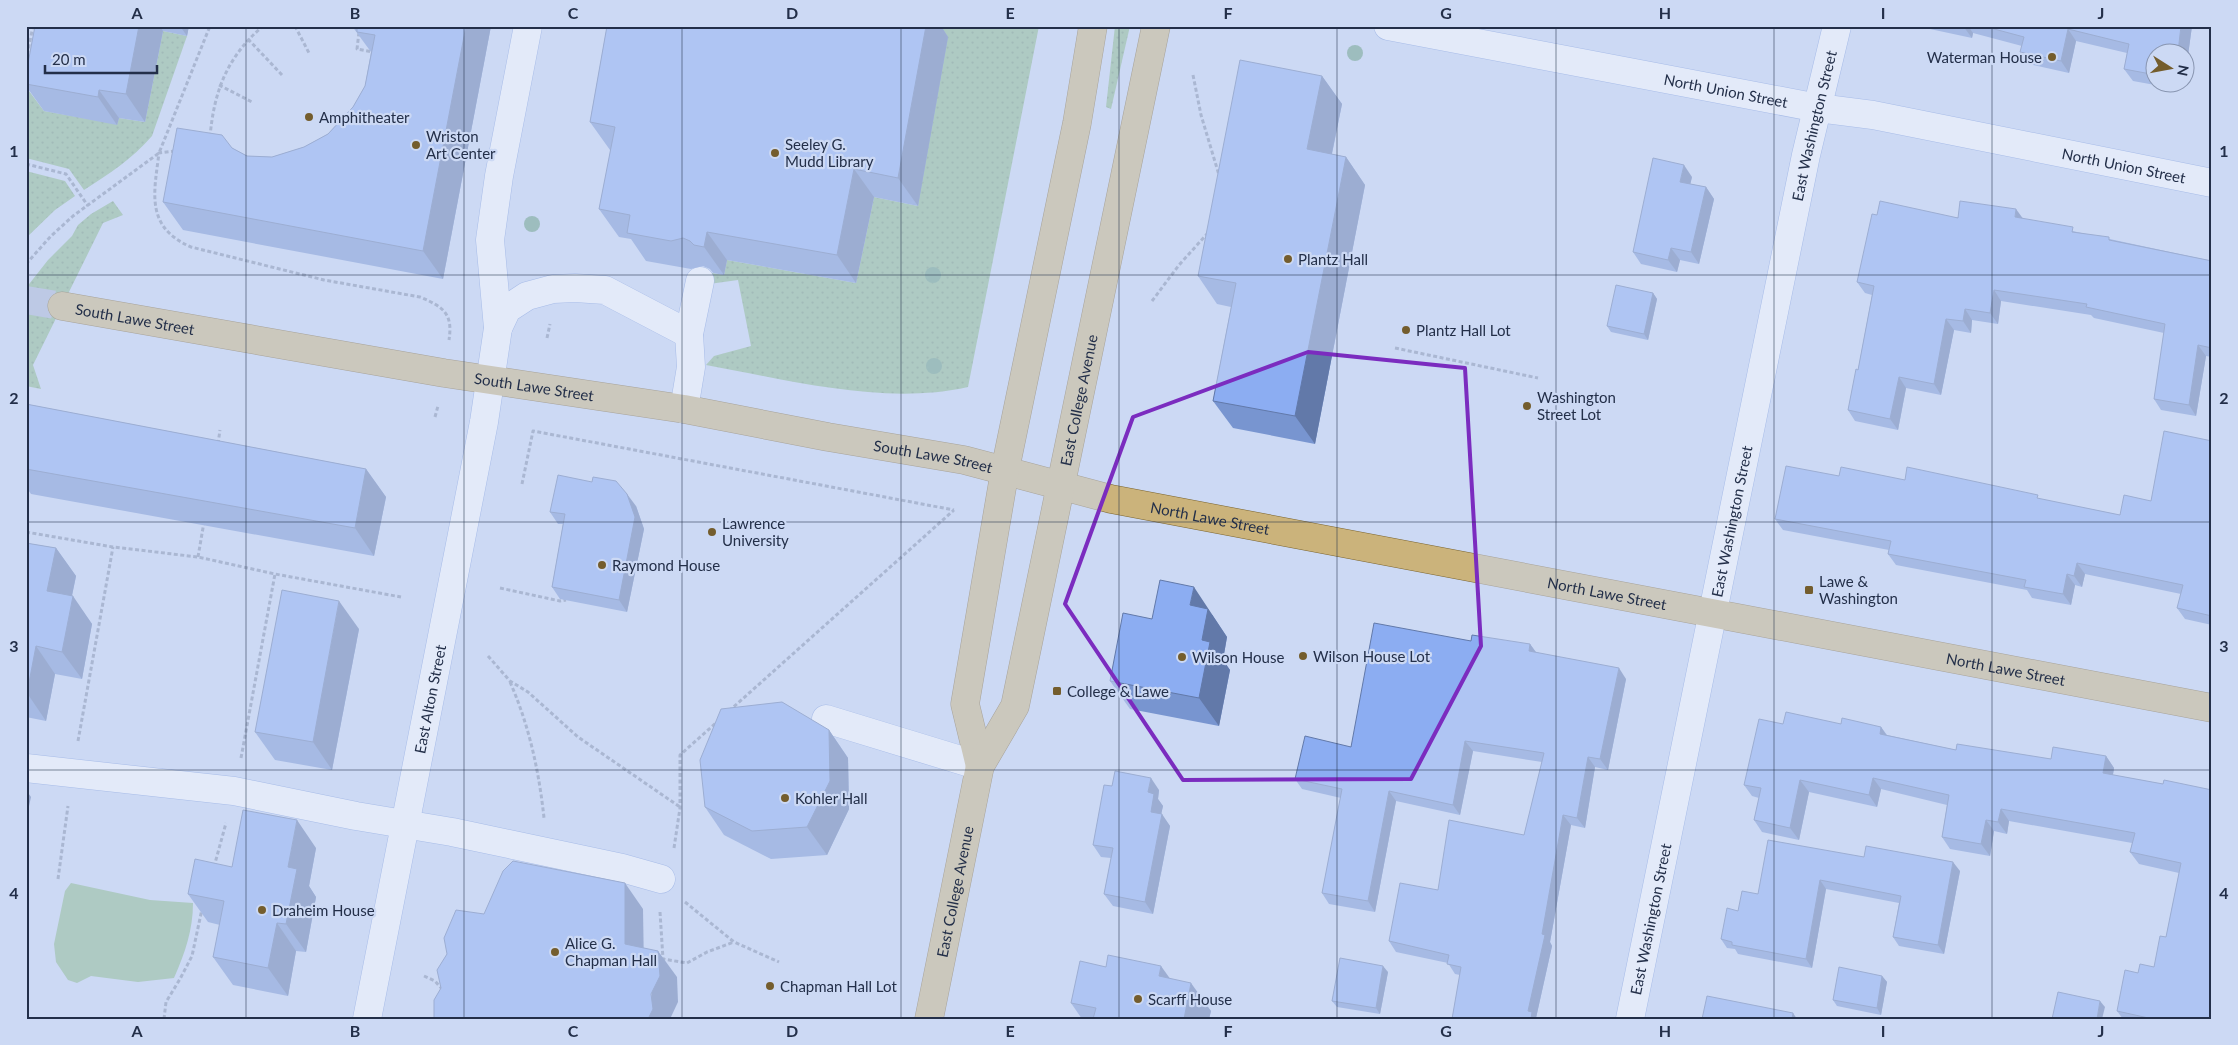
<svg xmlns="http://www.w3.org/2000/svg" width="2238" height="1045" viewBox="0 0 2238 1045" font-family="Lato,sans-serif">
	<defs>
		<pattern id="grass-dots" width="8" height="8" patternUnits="userSpaceOnUse" patternTransform="scale(1.25)"><rect width="8" height="8" fill="#89b888"/><path d="M2 2h.1M6 6h.1" fill="none" stroke="#709671" stroke-width="1.8" stroke-linecap="round"/></pattern>
	</defs>
	<rect width="100%" height="100%" fill="#ccd9f4"/>
	<!-- grass -->
	<g fill="url(#grass-dots)">
		<path d="M926,26H1039L968,387C884,406 789,380 706,365L714,356L751,346L738,280L709,284L706,272L724,275L727,260L856,283L874,197L918,206Z"/>
		<path d="M1115,26H1130L1111,109L1106,107Z"/>
		<path d="M163,31L187,36L152,136C132,159 109,174 84,190L69,169L26,158V87L44,111L117,124L119,118L145,122Z"/>
		<path d="M26,171L65,181L75,196L55,210L26,238Z"/>
		<path d="M113,201L123,215L103,223L33,365L41,389L26,386V288L48,260L72,236L78,225L91,214Z"/>
	</g>
	<!-- park -->
	<path fill="#89b888" d="M71,883L150,900L193,903C193,930 185,953 174,978L138,982L91,976L77,983L68,980L56,962L54,944L65,891Z"/>
	<g fill="none" stroke-linecap="round" stroke-linejoin="round">
		<!-- major-tunnel -->
		<path stroke="#aab7d2" stroke-width="28" stroke-dasharray="28 14" stroke-linecap="butt" d="M26,300L62,306"/>
		<!-- minor casing -->
		<g stroke="#7c9ad9" stroke-width="29">
			<g id="minor">
				<path id="s1" d="M1388,26L1818,108L1873,115L2212,183"/>
				<path d="M498,328L490,240L499,176L528,26"/>
				<path d="M684,409L691,367L689,334L700,281"/>
				<path d="M826,719L980,766"/>
				<path d="M26,768L234,791L356,816L452,832L622,868L661,879"/>
				<path id="s2" d="M367,1019L484,422L498,328L507,309L527,296L553,289L575,288L605,290L689,334"/>
				<path id="s3" d="M1630,1019L1806,155L1837,26"/>
			</g>
		</g>
		<!-- major casing -->
		<g stroke="#7a6430" stroke-width="29">
			<g id="major">
				<path id="s4" d="M62,306L444,373L684,409L828,437L964,460L1111,499L2212,708"/>
				<path d="M980,766L965,704L1005,470L1077,123L1093,26"/>
				<path id="s5" d="M929,1019L980,766L1015,706L1156,26"/>
			</g>
		</g>
		<!-- path -->
		<g stroke="#828fa9" stroke-width="3" stroke-dasharray="4 2.5" stroke-linecap="butt">
			<path d="M295,26L309,53"/>
			<path d="M358,26L359,32L357,49L373,52"/>
			<path d="M248,39L282,75"/>
			<path d="M26,61L33,26"/>
			<path d="M1193,75L1201,115L1219,175"/>
			<path d="M219,85L252,102"/>
			<path d="M210,137C214,91 227,57 263,26"/>
			<path d="M175,151L159,153C154,193 145,227 191,247L324,280L420,297C444,307 453,314 449,340"/>
			<path d="M26,164L66,174L88,206"/>
			<path d="M26,264L51,236L73,216L159,153L210,26"/>
			<path d="M1152,301L1179,265L1207,234"/>
			<path d="M547,338L550,324"/>
			<path d="M1395,348L1538,378"/>
			<path d="M435,417L438,406"/>
			<path d="M218,444L220,430"/>
			<path d="M522,484L533,431L954,510"/>
			<path d="M26,532L113,547L198,557L275,574L401,597"/>
			<path d="M198,557L204,522"/>
			<path d="M500,588L560,601L566,600"/>
			<path d="M488,656L510,681L528,692L578,737L680,807"/>
			<path d="M510,682C529,725 539,771 544,818"/>
			<path d="M729,711L954,510"/>
			<path d="M78,741L113,547"/>
			<path d="M241,758L275,574"/>
			<path d="M674,848L680,808V755L717,722"/>
			<path d="M214,867L226,823"/>
			<path d="M58,879L68,806"/>
			<path d="M685,902L734,942L779,962"/>
			<path d="M660,912L663,959L687,963L707,952L734,942"/>
			<path d="M424,976L435,981L443,990"/>
			<path d="M164,1019L166,1002L180,979L192,956L202,909"/>
		</g>
		<!-- minor -->
		<use href="#minor" stroke="#fff" stroke-width="28"/>
		<!-- major -->
		<use href="#major" stroke="#cbb37b" stroke-width="28"/>
	</g>
	<!-- trees -->
	<g fill="#659b7d">
		<circle cx="1355" cy="53" r="8"/>
		<circle cx="532" cy="224" r="8"/>
		<circle cx="933" cy="275" r="8"/>
		<circle cx="934" cy="366" r="8"/>
	</g>
	<!-- wall -->
	<g fill="#7895d0">
		<path d="M35,26H189L187,36L163,31L145,122L119,118L117,125L44,111L26,86V74Z"/>
		<path d="M352,26H491L443,279L183,230L163,202L232,148L247,156L272,157L304,147L328,134L353,107L365,86L371,52Z"/>
		<path d="M607,26H941L948,37L918,206L874,197L856,283L727,260L724,275L713,273L710,269L703,266L691,269L646,261L631,239L619,237L599,209L611,150H610L590,122Z"/>
		<path d="M1928,26H2192L2186,70V52H2156V82H2178L2177,89L2133,81L2124,69L2127,53L2076,41L2069,73L2029,64L2020,52L2022,46L1973,33L1972,38L1930,29Z"/>
		<path d="M1322,76L1342,104L1332,154L1346,157L1365,185L1315,444L1233,428L1213,401L1231,307L1217,304L1198,276Z"/>
		<path d="M1692,177L1690,184L1706,187L1714,199L1699,264L1680,260L1677,272L1641,264L1633,252Z"/>
		<path d="M1877,215L2023,219L2077,232L2212,261V357L2206,356L2196,416L2161,410L2154,399L2164,333L2094,318L2091,315L2001,301L1998,324L1972,320L1971,333L1954,330L1941,395L1906,388L1898,430L1855,421L1848,410L1858,370L1872,295L1865,293L1857,282Z"/>
		<path d="M1653,293L1657,299L1648,340L1611,332L1607,326Z"/>
		<path d="M26,404L366,469L386,497L374,556L31,494L26,487Z"/>
		<path d="M2212,441V625L2185,619L2177,608L2181,594L2085,574L2082,587L2075,585L2071,605L2032,598L2027,590L1896,565L1888,554L1889,550L1783,530L1775,519L1839,476L1905,480L2040,499L2120,515L2151,501Z"/>
		<path d="M636,506L644,529L627,612L560,599L552,587L563,524H558L550,512Z"/>
		<path d="M26,543L56,548L76,576L72,596L92,624L82,679L55,674L46,721L26,717Z"/>
		<path d="M1213,615V616L1227,637L1223,660L1230,670L1219,726L1130,709L1110,681L1152,619Z"/>
		<path d="M359,629L332,770L275,760L255,732Z"/>
		<path d="M1471,641L1530,644L1536,652L1626,679L1608,770L1595,767L1585,828L1571,825L1550,942L1552,946L1536,1018L1537,1019H1452L1460,975L1455,974L1448,963L1396,952L1389,941L1438,890L1524,835L1542,762L1473,751L1460,815L1396,801L1375,912L1329,904L1322,893L1341,798L1302,789L1295,779L1351,747Z"/>
		<path d="M1783,724H1841L1881,727L1887,735L1956,750L2051,759L2106,756L2114,768L2113,775L2163,784L2164,780L2212,1019H2123L2117,1011L2138,973L2154,967L2166,937L2179,873L2139,864L2130,852L2132,843L2009,821L2007,834L1994,831L1990,856L1950,849L1942,837L1947,805L1881,789L1877,807L1809,792L1799,840L1762,832L1754,820L1759,798L1752,796L1744,785Z"/>
		<path d="M829,730L848,758L849,809L827,855L771,859L724,835L705,807Z"/>
		<path d="M1112,786L1159,790L1158,799L1163,806L1161,814L1170,826L1153,914L1113,906L1104,894L1111,858L1101,857L1093,845Z"/>
		<path d="M316,848L309,886L316,897L306,952L296,951L288,996L233,985L213,957L220,925L208,922L188,894L232,867Z"/>
		<path d="M1864,857L1960,871L1944,954L1899,946L1893,937L1899,903L1826,889L1812,968L1738,954L1735,949L1727,948L1721,939L1738,911L1758,894Z"/>
		<path d="M1106,967L1170,979L1211,1011L1209,1019H1082L1071,1003Z"/>
		<path d="M1388,972L1380,1014L1337,1007L1332,1001Z"/>
		<path d="M1882,976L1887,982L1881,1015L1837,1006L1833,1000Z"/>
	</g>
	<!-- shaded-wall -->
	<g fill="#6279a9">
		<path d="M139,26H160L163,31L145,122L126,94Z"/>
		<path d="M180,26H189L187,36Z"/>
		<path d="M466,26H491L443,279L423,251Z"/>
		<path d="M926,26H941L948,37L918,206L898,178Z"/>
		<path d="M1963,26H1968L1973,33L1972,38Z"/>
		<path d="M2181,26H2192L2186,70V52H2178Z"/>
		<path d="M2068,29L2076,41L2069,73L2061,61Z"/>
		<path d="M1322,76L1342,104L1327,177L1307,149Z"/>
		<path d="M2173,82H2178L2177,89Z"/>
		<path d="M99,90L119,118L117,125L98,97Z"/>
		<path d="M1346,157L1365,185L1315,444L1295,416Z"/>
		<path d="M1684,165L1692,177L1688,194L1680,182Z"/>
		<path d="M854,169L874,197L856,283L837,255Z"/>
		<path d="M1706,187L1714,199L1699,264L1691,252Z"/>
		<path d="M2016,209L2024,220L2015,217Z"/>
		<path d="M707,232L727,260L724,275L704,247Z"/>
		<path d="M1671,248L1680,260L1677,272L1668,260Z"/>
		<path d="M1994,290L2001,301L1998,324L1990,313Z"/>
		<path d="M1653,293L1657,299L1648,340L1644,334Z"/>
		<path d="M1965,309L1972,320L1971,333L1963,321Z"/>
		<path d="M1946,319L1954,330L1941,395L1934,384Z"/>
		<path d="M2198,345L2206,356L2196,416L2189,405Z"/>
		<path d="M1899,377L1906,388L1898,430L1890,419Z"/>
		<path d="M366,469L386,497L374,556L355,528Z"/>
		<path d="M627,494L636,506L644,529L627,612L619,600Z"/>
		<path d="M56,548L76,576L67,619L47,591Z"/>
		<path d="M2077,563L2085,574L2082,587L2074,576Z"/>
		<path d="M2067,574L2075,585L2071,605L2063,594Z"/>
		<path d="M1194,587L1227,637L1223,660L1230,670L1219,726L1199,698L1202,640L1190,605Z"/>
		<path d="M73,596L92,624L82,679L62,652Z"/>
		<path d="M339,601L359,629L332,770L313,742Z"/>
		<path d="M1530,644L1537,654L1529,651Z"/>
		<path d="M36,646L55,674L46,721L27,693Z"/>
		<path d="M1619,668L1626,679L1608,770L1600,759Z"/>
		<path d="M1881,727L1889,739L1880,734Z"/>
		<path d="M829,730L848,758L849,809L827,855L807,827Z"/>
		<path d="M1465,741L1473,751L1460,815L1453,805Z"/>
		<path d="M2106,756L2114,768L2111,785L2103,773Z"/>
		<path d="M1588,757L1595,767L1585,828L1577,818Z"/>
		<path d="M1151,778L1159,790L1158,799L1163,806L1159,824L1151,812L1148,792Z"/>
		<path d="M1873,778L1881,789L1877,807L1869,795Z"/>
		<path d="M1800,780L1809,792L1799,840L1790,828Z"/>
		<path d="M26,790L31,797L26,820Z"/>
		<path d="M1389,791L1396,801L1375,912L1368,901Z"/>
		<path d="M2001,809L2009,821L2007,834L1998,822Z"/>
		<path d="M1162,814L1170,826L1153,914L1145,902Z"/>
		<path d="M1563,815L1571,825L1550,942L1552,946L1536,1018L1537,1019H1531L1528,1011Z"/>
		<path d="M297,820L316,848L309,886L316,897L306,952L286,924L288,867Z"/>
		<path d="M1986,820L1994,831L1990,856L1981,844Z"/>
		<path d="M1953,862L1960,871L1944,954L1938,945Z"/>
		<path d="M1820,880L1826,889L1812,968L1806,959Z"/>
		<path d="M625,883L643,909L644,970L625,944Z"/>
		<path d="M277,923L296,951L288,996L268,968Z"/>
		<path d="M658,951L677,977L678,1002L670,1019H648Z"/>
		<path d="M1161,966L1181,994L1159,976Z"/>
		<path d="M1383,966L1388,972L1380,1014L1376,1008Z"/>
		<path d="M1882,976L1887,982L1881,1015L1877,1008Z"/>
		<path d="M1191,983L1211,1011L1209,1019H1184Z"/>
		<path d="M2100,1001L2105,1007L2102,1019H2097Z"/>
		<path d="M1793,1013L1797,1019H1792Z"/>
	</g>
	<!-- building -->
	<g fill="#8cadf2" stroke="#6279a9">
		<path d="M35,26H139L126,94L99,90L98,97L26,84V74Z"/>
		<path d="M357,26H466L423,251L163,202L177,128L222,135L232,148L247,156L272,157L304,147L328,134L353,107L365,86L375,35L357,32Z"/>
		<path d="M607,26H926L898,178L854,169L837,255L707,232L704,247L694,245L690,241L683,238L671,241L627,233L630,215L599,209L615,127L590,122Z"/>
		<path d="M1983,26H2181L2178,52H2156V75L2124,69L2129,44L2068,29L2061,61L2020,52L2024,37Z"/>
		<path d="M1240,60L1322,76L1307,149L1346,157L1295,416L1213,401L1236,283L1198,276Z"/>
		<path d="M1653,158L1684,165L1680,182L1706,187L1691,252L1671,248L1668,260L1633,252Z"/>
		<path d="M1880,201L1958,218L1960,201L2016,209L2015,217L2073,227L2072,232L2109,237V240L2212,261V348L2198,345L2189,405L2154,399L2165,324L2086,307L2087,304L1994,290L1990,313L1965,309L1963,321L1946,319L1934,384L1899,377L1890,419L1848,410L1856,369L1858,370L1874,286L1857,282L1872,214L1877,215Z"/>
		<path d="M1616,285L1653,293L1644,334L1607,326Z"/>
		<path d="M26,404L366,469L355,528L26,469Z"/>
		<path d="M2164,431L2212,441V541L2210,551H2212V616L2177,608L2183,585L2077,563L2074,576L2067,574L2063,594L2024,587L2026,580L1888,554L1891,541L1775,519L1786,466L1839,476L1841,467L1905,480L1907,467L2038,495L2037,498L2120,515L2124,495L2151,501Z"/>
		<path d="M558,475L592,482L593,477L616,481L627,494L635,517L619,600L552,587L565,514L550,512Z"/>
		<path d="M26,543L56,548L47,591L73,596L62,652L36,646L27,693Z"/>
		<path d="M1160,580L1194,587L1190,605L1208,609L1202,640L1210,642L1199,698L1110,681L1123,613L1152,619Z"/>
		<path d="M282,590L339,601L313,742L255,732Z"/>
		<path d="M1374,623L1471,641L1472,635L1530,644L1529,651L1619,668L1600,759L1588,757L1577,818L1563,815L1542,934L1545,935L1528,1011L1532,1012L1531,1019H1452L1461,967L1447,964L1449,955L1389,941L1400,883L1438,890L1449,820L1524,835L1544,753L1465,741L1453,805L1389,791L1368,901L1322,893L1342,789L1295,779L1305,736L1351,747Z"/>
		<path d="M782,702L829,730L830,781L807,827L752,831L705,807L700,760L721,709Z"/>
		<path d="M1786,712L1841,724L1842,718L1881,727L1880,734L1956,750L1957,744L2051,759L2053,747L2106,756L2103,773L2163,784L2164,780L2212,790V1019H2153L2117,1011L2125,970L2138,973L2140,964L2154,967L2160,936L2166,937L2181,863L2130,852L2135,833L2001,809L1998,822L1986,820L1981,844L1942,837L1949,795L1873,778L1869,795L1800,780L1790,828L1754,820L1761,788L1744,785L1759,719L1783,724Z"/>
		<path d="M1115,771L1151,778L1148,792L1154,794L1151,812L1162,814L1145,902L1104,894L1113,848L1093,845L1104,785L1112,786Z"/>
		<path d="M243,810L297,820L288,867L297,869L286,924L277,923L268,968L213,957L224,901L188,894L195,859L232,867Z"/>
		<path d="M1768,840L1864,857L1866,846L1953,862L1938,945L1893,937L1901,896L1820,880L1806,959L1732,945V942L1721,939L1727,908L1738,911L1742,891L1758,894Z"/>
		<path d="M513,861L625,883V944L658,951L660,976L651,994L653,1009L648,1019H434V1000L441,988L437,970L447,954L444,938L456,910L484,914L503,871Z"/>
		<path d="M1108,955L1161,966L1159,976L1191,983L1184,1019H1093L1096,1008L1071,1003L1080,961L1106,967Z"/>
		<path d="M1340,958L1383,966L1376,1008L1332,1001Z"/>
		<path d="M1839,967L1882,976L1877,1008L1833,1000Z"/>
		<path d="M2058,992L2100,1001L2097,1019H2052Z"/>
		<path d="M1707,996L1793,1013L1792,1019H1702Z"/>
	</g>
	<!-- marked area -->
	<path d="M0 0H2238V1045H0ZM1308,352L1465,368L1481,646L1411,779L1183,780L1065,604L1133,417Z" fill="#ccd9f4" fill-opacity=".55" fill-rule="evenodd"/>
	<path fill="none" stroke="#7b2cbf" stroke-width="4" stroke-linejoin="round" d="M1308,352L1465,368L1481,646L1411,779L1183,780L1065,604L1133,417Z"/>
	<!-- grid -->
	<path fill="none" stroke="#232f49" stroke-width="1" stroke-opacity="0.55" d="M246,26V1019M464,26V1019M682,26V1019M901,26V1019M1119,26V1019M1337,26V1019M1556,26V1019M1774,26V1019M1992,26V1019M26,275H2212M26,522H2212M26,770H2212"/>
	<!-- markers -->
	<g fill="#745d2d" stroke="#ccd9f4" stroke-width="2">
		<circle cx="2052" cy="57" r="5"/>
		<circle cx="309" cy="117" r="5"/>
		<circle cx="416" cy="145" r="5"/>
		<circle cx="775" cy="153" r="5"/>
		<circle cx="1288" cy="259" r="5"/>
		<circle cx="1406" cy="330" r="5"/>
		<circle cx="1527" cy="406" r="5"/>
		<circle cx="712" cy="532" r="5"/>
		<circle cx="602" cy="565" r="5"/>
		<rect x="1804" y="585" width="10" height="10" rx="2.5"/>
		<circle cx="1303" cy="656" r="5"/>
		<circle cx="1182" cy="657" r="5"/>
		<rect x="1052" y="686" width="10" height="10" rx="2.5"/>
		<circle cx="785" cy="798" r="5"/>
		<circle cx="262" cy="910" r="5"/>
		<circle cx="555" cy="952" r="5"/>
		<circle cx="770" cy="986" r="5"/>
		<circle cx="1138" cy="999" r="5"/>
	</g>
	<g text-anchor="middle" dominant-baseline="central" stroke-width="4.5" stroke-linejoin="round" paint-order="stroke">
		<!-- poi labels -->
		<g font-size="15" fill="#232f49" stroke="#ccd9f4" text-anchor="start">
			<text x="2042" y="57" text-anchor="end">Waterman House</text>
			<text x="319" y="117">Amphitheater</text>
			<text x="426" y="136">Wriston<tspan x="426" dy="17">Art Center</tspan></text>
			<text x="785" y="144">Seeley G.<tspan x="785" dy="17">Mudd Library</tspan></text>
			<text x="1298" y="259">Plantz Hall</text>
			<text x="1416" y="330">Plantz Hall Lot</text>
			<text x="1537" y="397">Washington<tspan x="1537" dy="17">Street Lot</tspan></text>
			<text x="722" y="523">Lawrence<tspan x="722" dy="17">University</tspan></text>
			<text x="612" y="565">Raymond House</text>
			<text x="1819" y="581">Lawe &amp;<tspan x="1819" dy="17">Washington</tspan></text>
			<text x="1313" y="656">Wilson House Lot</text>
			<text x="1192" y="657">Wilson House</text>
			<text x="1067" y="691">College &amp; Lawe</text>
			<text x="795" y="798">Kohler Hall</text>
			<text x="272" y="910">Draheim House</text>
			<text x="565" y="943">Alice G.<tspan x="565" dy="17">Chapman Hall</tspan></text>
			<text x="780" y="986">Chapman Hall Lot</text>
			<text x="1148" y="999">Scarff House</text>
		</g>
		<!-- street labels -->
		<g font-size="15" fill="#232f49" stroke="#ccd9f4">
			<text stroke="none"><textPath href="#s1" startOffset="344">North Union Street</textPath></text>
			<text stroke="none"><textPath href="#s3" startOffset="912">East Washington Street</textPath></text>
			<text stroke="none"><textPath href="#s1" startOffset="749">North Union Street</textPath></text>
			<text stroke="none"><textPath href="#s4" startOffset="74">South Lawe Street</textPath></text>
			<text stroke="none"><textPath href="#s4" startOffset="479">South Lawe Street</textPath></text>
			<text stroke="none"><textPath href="#s5" startOffset="640">East College Avenue</textPath></text>
			<text stroke="none"><textPath href="#s4" startOffset="884">South Lawe Street</textPath></text>
			<text stroke="none"><textPath href="#s4" startOffset="1168">North Lawe Street</textPath></text>
			<text stroke="none"><textPath href="#s3" startOffset="508">East Washington Street</textPath></text>
			<text stroke="none"><textPath href="#s4" startOffset="1572">North Lawe Street</textPath></text>
			<text stroke="none"><textPath href="#s4" startOffset="1978">North Lawe Street</textPath></text>
			<text stroke="none"><textPath href="#s2" startOffset="326">East Alton Street</textPath></text>
			<text stroke="none"><textPath href="#s5" startOffset="130">East College Avenue</textPath></text>
			<text stroke="none"><textPath href="#s3" startOffset="102">East Washington Street</textPath></text>
		</g>
	</g>
	<!-- border -->
	<rect width="2238" height="1045" fill="none" stroke="#ccd9f4" stroke-width="55"/>
	<!-- north arrow -->
	<g transform="translate(2170 68) rotate(101)"><circle r="24" fill="#ccd9f4" stroke="#8895b0"/>
	<path d="M0-4L9 19L0 12L-9 19Z" fill="#745d2d"/>
	<text y="-8" font-size="14" font-weight="bold" text-anchor="middle" fill="#232f49">N</text>
	</g>
	<!-- scale -->
	<path d="M45 65v8h112v-8" fill="none" stroke="#232f49" stroke-width="2.5"/>
	<text x="52" y="65" font-size="15" fill="#232f49" stroke="#ccd9f4" stroke-width="4" paint-order="stroke">20 m</text>
	<rect x="28" y="28" width="2182" height="990" fill="none" stroke="#232f49" stroke-width="2"/>
	<g font-size="16" text-anchor="middle" font-weight="bold" fill="#232f49">
		<text x="137" y="19">A</text>
		<text x="355" y="19">B</text>
		<text x="573" y="19">C</text>
		<text x="792" y="19">D</text>
		<text x="1010" y="19">E</text>
		<text x="1228" y="19">F</text>
		<text x="1446" y="19">G</text>
		<text x="1665" y="19">H</text>
		<text x="1883" y="19">I</text>
		<text x="2101" y="19">J</text>
		<text x="14" y="157">1</text>
		<text x="2224" y="157">1</text>
		<text x="14" y="404">2</text>
		<text x="2224" y="404">2</text>
		<text x="14" y="652">3</text>
		<text x="2224" y="652">3</text>
		<text x="14" y="899">4</text>
		<text x="2224" y="899">4</text>
		<text x="137" y="1037">A</text>
		<text x="355" y="1037">B</text>
		<text x="573" y="1037">C</text>
		<text x="792" y="1037">D</text>
		<text x="1010" y="1037">E</text>
		<text x="1228" y="1037">F</text>
		<text x="1446" y="1037">G</text>
		<text x="1665" y="1037">H</text>
		<text x="1883" y="1037">I</text>
		<text x="2101" y="1037">J</text>
	</g>
</svg>
